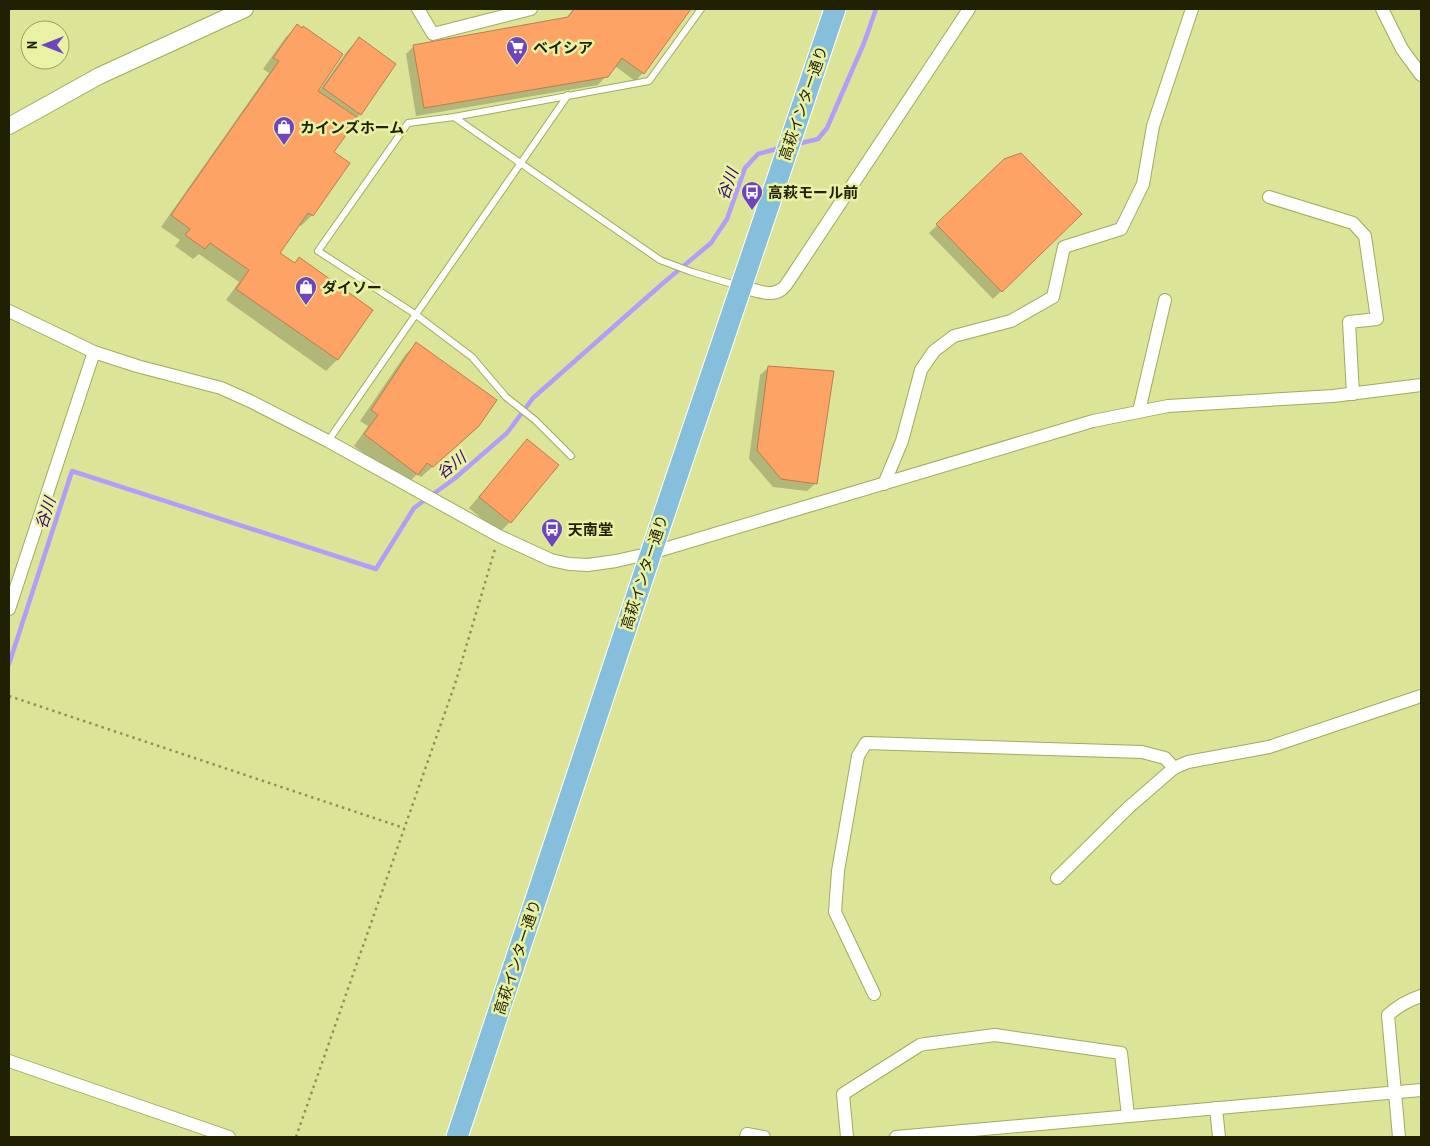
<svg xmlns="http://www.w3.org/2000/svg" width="1430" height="1146" viewBox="0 0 1430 1146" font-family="'PT Sans Narrow','Noto Sans JP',sans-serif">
	<rect width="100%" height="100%" fill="#dce597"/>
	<!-- shadow -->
	<g fill="#0003">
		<path d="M573,9H689L643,73L635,81L615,66L598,85L416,116L406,54L414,46L566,19Z"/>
		<path d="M297,26L316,91L318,92L348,50L359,39L360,114L332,152L312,215L301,226L298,224L278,253L372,310L337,360L326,371L226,300L239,282L199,254L193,259L175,246L180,240L161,227L269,73L263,69L286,37Z"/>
		<path d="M1005,160L1080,214L993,299L929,233Z"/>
		<path d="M416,344L467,437L421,477L417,474L406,485L354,446L368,426L360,421L405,355Z"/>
		<path d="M769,367L816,483L807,491L773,487L749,459L760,375Z"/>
		<path d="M528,440L510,522L499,533L469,508Z"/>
	</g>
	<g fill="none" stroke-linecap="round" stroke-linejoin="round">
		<!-- stream -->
		<g stroke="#b39dfa" stroke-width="4.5">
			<path d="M797,144L818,139L827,128L864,43L876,9"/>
			<path d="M9,664L72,471L376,569L414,508L454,479L507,433L533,398L662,284L711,243L727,219L745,168L758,154L780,148"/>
		</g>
	</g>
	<!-- building -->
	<g fill="#fda365" stroke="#bd7c50">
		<path d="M574,9H691L644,74L622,58L608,77L424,108L413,45L568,17Z"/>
		<path d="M297,24L302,28L303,26L343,54L318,91L358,118L334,152L350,163L313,216L308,213L280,253L295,263L299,257L373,310L338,360L236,289L249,270L210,243L205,249L185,235L190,229L171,215L279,61L273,58Z"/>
		<path d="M359,37L396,64L361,115L323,88Z"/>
		<path d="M1021,153L1082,214L1002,292L936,224L1004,159Z"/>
		<path d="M416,342L497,400L479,426L433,467L427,463L418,475L364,434L378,415L371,410Z"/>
		<path d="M768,366L834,371L817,484L781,479L757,450Z"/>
		<path d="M527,439L559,465L511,523L479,497Z"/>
	</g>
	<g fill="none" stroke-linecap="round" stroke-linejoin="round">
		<!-- service casing -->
		<g stroke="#a2aa5e" stroke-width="8">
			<g id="service">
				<path d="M454,117L660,260L692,272L739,286"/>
				<path d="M328,441L568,95"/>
				<path d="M571,456L535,420L506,397L472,357L415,314L318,251L408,123L454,117L649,81L701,9"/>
			</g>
		</g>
		<!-- minor casing -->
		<g stroke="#a2aa5e" stroke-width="14">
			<g id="minor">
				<path d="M418,9L433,34L531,9"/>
				<path d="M1382,9L1402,49L1421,75"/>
				<path d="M1269,197L1353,223L1365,236L1377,319L1349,322L1353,394"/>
				<path d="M740,286C752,289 771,298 782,289C785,287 788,282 790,279L969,9"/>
				<path d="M9,311L94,352L137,366L221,388L250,401L328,441L499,536L551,560L569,564L588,565L616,561L651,553L1093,421L1168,406L1333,396L1421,385"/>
				<path d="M1139,411L1165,300"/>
				<path d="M884,484L902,441L921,370L934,351L954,336L1011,321L1053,297L1064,247L1121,229L1143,184L1153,126L1192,9"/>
				<path d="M9,609L94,352"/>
				<path d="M1057,878L1129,807L1174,768L1188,762L1269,747L1421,696"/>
				<path d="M874,994L835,912L838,871L858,756L866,743L1142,752L1165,758L1174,768"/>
				<path d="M9,1061L229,1137"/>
				<path d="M1216,1108L1219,1137"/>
				<path d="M746,1137L747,1134L764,1137"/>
				<path d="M847,1137L843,1094L920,1045L925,1044L995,1035L1121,1053L1128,1116"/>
				<path d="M896,1137L1421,1090"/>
				<path d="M1399,1137L1388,1015C1398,1006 1409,1000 1421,996"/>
			</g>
		</g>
		<!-- tertiary casing -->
		<g stroke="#a2aa5e" stroke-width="18">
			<path id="tertiary" d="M9,126L99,76L245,9"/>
		</g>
		<!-- primary casing -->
		<g stroke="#fff" stroke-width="23">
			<path id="primary" d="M457,1137L651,553L835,9"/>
		</g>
		<!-- path -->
		<g stroke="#8d9359" stroke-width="2.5" stroke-dasharray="2.5 4" stroke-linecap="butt">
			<path d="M9,696L404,828"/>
			<path d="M296,1137L456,681L495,549"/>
		</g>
		<!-- service -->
		<use href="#service" stroke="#fff" stroke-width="6"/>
		<!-- minor -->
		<use href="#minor" stroke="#fff" stroke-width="12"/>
		<!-- tertiary -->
		<use href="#tertiary" stroke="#fff" stroke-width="16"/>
		<!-- primary -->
		<use href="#primary" stroke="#86bfdc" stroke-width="21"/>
	</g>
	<!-- icons -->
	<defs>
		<g id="supermarket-pin" transform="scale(1.125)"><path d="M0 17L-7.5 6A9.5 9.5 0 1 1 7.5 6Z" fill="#6d46be" stroke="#e9f2a4"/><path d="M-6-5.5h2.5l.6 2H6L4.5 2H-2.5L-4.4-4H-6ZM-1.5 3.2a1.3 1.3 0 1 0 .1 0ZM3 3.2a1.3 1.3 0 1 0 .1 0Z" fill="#fff"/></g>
		<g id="shop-pin" transform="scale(1.125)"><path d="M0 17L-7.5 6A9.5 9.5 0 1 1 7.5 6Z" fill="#6d46be" stroke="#e9f2a4"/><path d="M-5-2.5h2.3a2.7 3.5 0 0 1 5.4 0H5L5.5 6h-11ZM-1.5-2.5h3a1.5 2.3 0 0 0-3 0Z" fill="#fff"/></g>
		<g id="bus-pin" transform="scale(1.125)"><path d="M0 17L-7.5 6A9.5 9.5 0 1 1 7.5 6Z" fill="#6d46be" stroke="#e9f2a4"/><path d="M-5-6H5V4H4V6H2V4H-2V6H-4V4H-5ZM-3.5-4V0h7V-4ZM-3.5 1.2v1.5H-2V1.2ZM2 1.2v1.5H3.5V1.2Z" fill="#fff"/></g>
	</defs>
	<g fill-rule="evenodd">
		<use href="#supermarket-pin" x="517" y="47"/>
		<use href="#shop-pin" x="284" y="127"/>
		<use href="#bus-pin" x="752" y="192"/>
		<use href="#shop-pin" x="306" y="287"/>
		<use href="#bus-pin" x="552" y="529"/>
	</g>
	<g text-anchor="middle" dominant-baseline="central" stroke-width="5" stroke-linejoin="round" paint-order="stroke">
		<!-- poi labels -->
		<g font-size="15" font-weight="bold" fill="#1f2102" stroke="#e9f2a4" text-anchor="start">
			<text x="533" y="47">ベイシア</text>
			<text x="300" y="127">カインズホーム</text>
			<text x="768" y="192">高萩モール前</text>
			<text x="322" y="287">ダイソー</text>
			<text x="568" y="529">天南堂</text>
		</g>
		<!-- street labels -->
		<g font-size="15" fill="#1f2102" stroke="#e9f2a4">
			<text transform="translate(803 103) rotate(-71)">高萩インター通り</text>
			<text transform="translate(644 572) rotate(-72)">高萩インター通り</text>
			<text transform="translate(517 957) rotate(-72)">高萩インター通り</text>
		</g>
		<!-- water labels -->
		<g font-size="16" font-style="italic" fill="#370173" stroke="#e9f2a4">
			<text transform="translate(727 184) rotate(-70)">谷川</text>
			<text transform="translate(451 465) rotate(-39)">谷川</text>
			<text transform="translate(45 513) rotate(-72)">谷川</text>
		</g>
	</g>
	<!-- border -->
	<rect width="1430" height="1146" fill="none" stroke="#1f2102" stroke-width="20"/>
	<!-- north arrow -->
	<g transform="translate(45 45) rotate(270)"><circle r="24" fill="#e9f2a4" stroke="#989e63"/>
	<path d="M0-4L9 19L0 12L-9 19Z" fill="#6d46be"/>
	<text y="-8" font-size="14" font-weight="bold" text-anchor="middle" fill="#1f2102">N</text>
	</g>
</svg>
